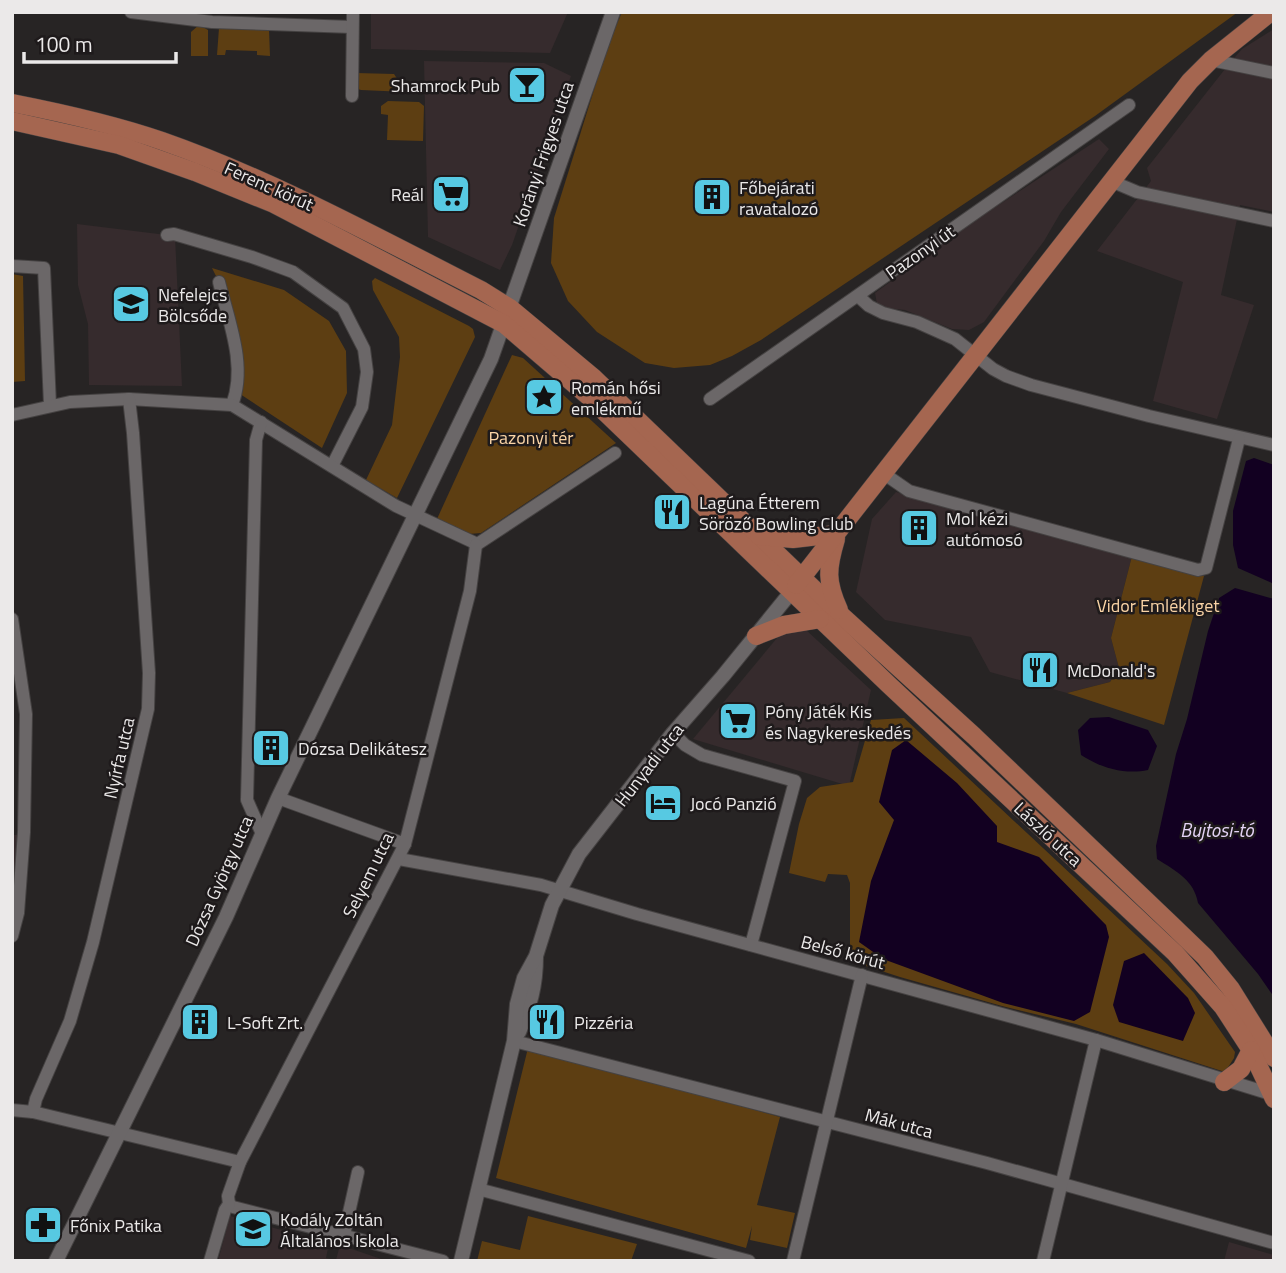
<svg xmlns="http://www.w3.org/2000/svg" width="1286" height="1273" viewBox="0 0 1286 1273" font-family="'Titillium Web',sans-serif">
	<rect width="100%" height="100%" fill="#272424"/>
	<!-- built -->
	<g fill="#362b2d">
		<path d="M371,12H568L550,53L371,49Z"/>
		<path d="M1274,29V212L1240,205L1221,295L1254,305L1217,419L1153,401L1183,282L1097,251L1151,181L1147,168L1229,64L1242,49Z"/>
		<path d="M424,61L544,63L571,76L512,245L500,270L428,237Z"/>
		<path d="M1099,139L1109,149L1061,212L1044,241L984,322L969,330L952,329L905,310L886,308L877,304L875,293L968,225Z"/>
		<path d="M77,224L175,236L182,386L89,385L88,324L78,285Z"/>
		<path d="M896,492L1132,556L1111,638L1119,668L1110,682L1067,693L990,672L971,637L885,620L856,592L872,519Z"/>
		<path d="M805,629L871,690L849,786L693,739L782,632Z"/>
		<path d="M12,835H24L12,936Z"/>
		<path d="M230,1216L329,1243L326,1258L336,1260L340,1245L387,1261H218Z"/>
		<path d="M1229,1242L1274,1255V1261H1224Z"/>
	</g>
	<!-- green -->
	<g fill="#5d3e12">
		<path d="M622,12H1238L1095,116L761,340L732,356L710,365L674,368L645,363L597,332L568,301L551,263L554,218L608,45Z"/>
		<path d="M199,25L208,30V56H191V32Z"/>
		<path d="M219,28L269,29L270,56L257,55V51L226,50L225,55H217Z"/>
		<path d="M356,73L394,74L406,92L361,90L358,89Z"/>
		<path d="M388,101L419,102L424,106L423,141L387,140L388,115L381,114V106Z"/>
		<path d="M212,268L284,290L329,321L346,351L347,393L322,448L237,392L219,282Z"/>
		<path d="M12,274L23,276L25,381L12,382Z"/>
		<path d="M375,278L469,326L473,329L475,337L397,498L366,480L392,425L400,357L399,337L373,290L372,281Z"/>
		<path d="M512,355L523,358L616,443L481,533L469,534L437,519Z"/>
		<path d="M1132,556L1204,576L1164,725L1067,693L1110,682L1119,668L1111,638Z"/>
		<path d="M904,718L1167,964L1194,993L1235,1052L1234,1058L1225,1072L1076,1024L1002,1006L900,977L863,965L850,958V883L847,875L828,874L825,882L789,873L799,824L807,798L820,787L853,782L871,720Z"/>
		<path d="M528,1048L780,1117L757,1205L795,1213L787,1248L750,1240L752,1226L746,1248L496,1178Z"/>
		<path d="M528,1216L637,1244L631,1261H477L482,1241L520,1250Z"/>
	</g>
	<!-- water -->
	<g fill="#120021">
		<path d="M1254,458L1274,465V584L1238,568L1233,545V511L1246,461Z"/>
		<path d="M1235,588L1274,599V997L1258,974L1198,903C1194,880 1176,871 1157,859L1156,846L1176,754L1187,719L1208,631L1219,598Z"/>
		<path d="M1109,717L1148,730L1157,746L1148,770C1125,775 1101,768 1081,755L1078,730L1090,718Z"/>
		<path d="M906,740L957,783L997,826V842L1039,857L1106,925L1109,937L1090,1012L1074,1021L1003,1003L883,959L859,942L871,881L894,820L879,802L892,750Z"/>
		<path d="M1144,953L1188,998L1195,1013L1183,1041L1119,1022L1113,1005L1124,961Z"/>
	</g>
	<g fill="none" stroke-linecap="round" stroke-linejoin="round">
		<!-- minor casing -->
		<g stroke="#454242" stroke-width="14">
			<g id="minor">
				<path d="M131,12L212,22L352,27"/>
				<path d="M1211,60L1274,73"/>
				<path d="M352,96L353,12"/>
				<path d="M1111,181L1137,192L1274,221"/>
				<path d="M167,235L174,234L252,257L293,272L343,308L364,349L367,372L362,407L332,466"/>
				<path d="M12,266L44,268L50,405"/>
				<path d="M219,282C229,322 247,366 232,405"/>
				<path d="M858,296L869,306L883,313L917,322L955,339L993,369L1006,376L1031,385L1149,416L1274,445"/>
				<path d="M710,399L1129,105"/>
				<path d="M12,415L70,402L129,399L232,405L396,506L473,542L476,545"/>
				<path d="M261,422L256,440L247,800L262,834"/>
				<path d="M883,473L909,491L1198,570L1206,568L1239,439"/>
				<path d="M476,545L615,453"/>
				<path d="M12,619L26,714L24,832L18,913L12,936"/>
				<path d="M673,733L685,745L702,755L795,781L751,945"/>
				<path d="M278,798L405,844"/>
				<path d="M399,859L541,885L637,914L1096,1040L1274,1095"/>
				<path d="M514,1041L987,1163L1274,1243"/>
				<path d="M12,1110L33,1112L240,1162"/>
				<path d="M33,1112L36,1099L70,1021L93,942L148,709L149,673L133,433L129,399"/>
				<path d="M478,1189L749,1261"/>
				<path d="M229,1204L233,1207L443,1261"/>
				<path d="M344,1235L358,1172"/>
				<path d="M210,1261L225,1210L229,1204L228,1196L240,1162L405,844L470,591L476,545"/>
				<path d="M793,1261L862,975"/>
				<path d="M1043,1261L1096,1040"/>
			</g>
		</g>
		<!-- tertiary casing -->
		<g stroke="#454242" stroke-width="16">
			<g id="tertiary">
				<path d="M519,1032C530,1007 536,985 536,957"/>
				<path d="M56,1261L226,917L278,798L491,359L613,12"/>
				<path d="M461,1261L514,1041L517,1004L524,978L536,956L552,905L579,854L673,733L723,676L792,591"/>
			</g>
		</g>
		<!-- primary casing -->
		<g stroke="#454242" stroke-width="19">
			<g id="primary">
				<path d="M12,103C63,113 113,124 162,141C273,180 377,237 481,290L510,308L594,378L842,616L974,736L1174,927L1205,957L1231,989L1274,1058"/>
				<path d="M12,121L119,145L195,172L274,204L504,324L588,396L888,684L1175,953L1223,1007L1251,1050L1274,1099"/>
				<path d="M759,536L793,539L836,534"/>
				<path d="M836,539C827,569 826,581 839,610"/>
				<path d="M796,585L1190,81L1211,60L1271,12"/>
				<path d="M756,636L784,625L820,619"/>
				<path d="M1224,1082L1241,1069L1251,1050"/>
			</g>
		</g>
		<!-- minor -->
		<use href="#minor" stroke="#6b6768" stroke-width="12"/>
		<!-- tertiary -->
		<use href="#tertiary" stroke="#6b6768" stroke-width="14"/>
		<!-- primary -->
		<use href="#primary" stroke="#a56650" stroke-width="18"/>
	</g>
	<!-- icons -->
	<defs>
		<g id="bar-square" transform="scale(2.0125)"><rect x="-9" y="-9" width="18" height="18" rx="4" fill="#57c9e2" stroke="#1e1a1b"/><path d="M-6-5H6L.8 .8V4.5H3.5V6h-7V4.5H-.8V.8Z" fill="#111"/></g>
		<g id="supermarket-square" transform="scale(2.0125)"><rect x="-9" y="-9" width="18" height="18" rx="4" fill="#57c9e2" stroke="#1e1a1b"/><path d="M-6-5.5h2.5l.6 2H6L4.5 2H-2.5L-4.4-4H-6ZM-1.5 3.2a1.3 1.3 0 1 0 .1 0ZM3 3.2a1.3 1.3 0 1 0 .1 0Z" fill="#111"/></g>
		<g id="building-square" transform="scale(2.0125)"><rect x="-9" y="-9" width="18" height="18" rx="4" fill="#57c9e2" stroke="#1e1a1b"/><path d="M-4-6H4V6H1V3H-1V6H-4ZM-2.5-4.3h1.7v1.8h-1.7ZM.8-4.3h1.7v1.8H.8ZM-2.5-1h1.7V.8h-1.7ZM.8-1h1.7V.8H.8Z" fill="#111"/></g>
		<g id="school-square" transform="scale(2.0125)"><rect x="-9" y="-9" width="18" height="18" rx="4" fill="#57c9e2" stroke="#1e1a1b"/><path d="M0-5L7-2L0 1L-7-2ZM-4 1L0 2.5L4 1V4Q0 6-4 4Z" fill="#111"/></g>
		<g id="sight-square" transform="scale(2.0125)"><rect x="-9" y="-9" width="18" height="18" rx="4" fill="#57c9e2" stroke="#1e1a1b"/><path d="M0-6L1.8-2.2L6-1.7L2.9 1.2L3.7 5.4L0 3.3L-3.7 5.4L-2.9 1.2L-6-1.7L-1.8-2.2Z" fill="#111"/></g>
		<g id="restaurant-square" transform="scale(2.0125)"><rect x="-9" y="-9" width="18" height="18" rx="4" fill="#57c9e2" stroke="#1e1a1b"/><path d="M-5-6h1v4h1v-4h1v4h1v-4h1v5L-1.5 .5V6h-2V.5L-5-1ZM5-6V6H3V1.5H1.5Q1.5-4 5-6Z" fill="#111"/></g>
		<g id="hotel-square" transform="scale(2.0125)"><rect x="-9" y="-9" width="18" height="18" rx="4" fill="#57c9e2" stroke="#1e1a1b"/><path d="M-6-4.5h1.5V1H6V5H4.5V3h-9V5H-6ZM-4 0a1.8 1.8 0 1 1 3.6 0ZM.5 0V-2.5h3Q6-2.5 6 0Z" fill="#111"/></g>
		<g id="pharmacy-square" transform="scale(2.0125)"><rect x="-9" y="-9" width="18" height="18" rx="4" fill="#57c9e2" stroke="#1e1a1b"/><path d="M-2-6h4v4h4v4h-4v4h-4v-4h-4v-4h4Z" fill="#111"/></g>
	</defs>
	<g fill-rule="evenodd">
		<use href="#bar-square" x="527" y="85"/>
		<use href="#supermarket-square" x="451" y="194"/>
		<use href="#building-square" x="712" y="197"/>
		<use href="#school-square" x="131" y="304"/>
		<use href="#sight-square" x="544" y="397"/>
		<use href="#restaurant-square" x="672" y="512"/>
		<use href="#building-square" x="919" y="528"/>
		<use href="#restaurant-square" x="1040" y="670"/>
		<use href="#supermarket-square" x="738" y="721"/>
		<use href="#building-square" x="271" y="748"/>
		<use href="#hotel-square" x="663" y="803"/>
		<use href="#building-square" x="200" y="1022"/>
		<use href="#restaurant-square" x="547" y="1022"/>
		<use href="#pharmacy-square" x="43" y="1225"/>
		<use href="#school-square" x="253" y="1229"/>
	</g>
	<g text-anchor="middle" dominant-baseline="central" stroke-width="5" stroke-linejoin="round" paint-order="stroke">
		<!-- poi labels -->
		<g font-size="18" fill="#ebe9e9" stroke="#1e1a1b" text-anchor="start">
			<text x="500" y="85" text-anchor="end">Shamrock Pub</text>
			<text x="739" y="187">Főbejárati<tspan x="739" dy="21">ravatalozó</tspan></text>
			<text x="424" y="194" text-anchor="end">Reál</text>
			<text x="158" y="294">Nefelejcs<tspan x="158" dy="21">Bölcsőde</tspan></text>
			<text x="571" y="387">Román hősi<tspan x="571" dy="21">emlékmű</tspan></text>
			<text x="699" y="502">Lagúna Étterem<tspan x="699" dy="21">Söröző Bowling Club</tspan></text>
			<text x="946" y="518">Mol kézi<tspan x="946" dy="21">autómosó</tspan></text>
			<text x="1067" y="670">McDonald's</text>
			<text x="765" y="711">Póny Játék Kis<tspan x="765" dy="21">és Nagykereskedés</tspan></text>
			<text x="298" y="748">Dózsa Delikátesz</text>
			<text x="690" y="803">Jocó Panzió</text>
			<text x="227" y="1022">L-Soft Zrt.</text>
			<text x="574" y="1022">Pizzéria</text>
			<text x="280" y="1219">Kodály Zoltán<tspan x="280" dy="21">Általános Iskola</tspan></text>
			<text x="70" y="1225">Főnix Patika</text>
		</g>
		<!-- street labels -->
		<g font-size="18" fill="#ebe9e9" stroke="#1e1a1b">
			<text transform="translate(543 154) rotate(-71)">Korányi Frigyes utca</text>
			<text transform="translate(269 186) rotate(24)">Ferenc körút</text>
			<text transform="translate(920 252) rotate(-35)">Pazonyi út</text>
			<text transform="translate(119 758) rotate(-77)">Nyírfa utca</text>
			<text transform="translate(649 765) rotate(-52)">Hunyadi utca</text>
			<text transform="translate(1048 834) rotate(43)">László utca</text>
			<text transform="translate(368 875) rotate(-64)">Selyem utca</text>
			<text transform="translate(219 881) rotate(-66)">Dózsa György utca</text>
			<text transform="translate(843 952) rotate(15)">Belső körút</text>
			<text transform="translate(899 1123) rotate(15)">Mák utca</text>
		</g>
		<!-- park labels -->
		<g font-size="18" fill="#fad4a6" stroke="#1e1a1b">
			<text x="531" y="437">Pazonyi tér</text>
			<text x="1158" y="605">Vidor Emlékliget</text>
		</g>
		<!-- water labels -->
		<g font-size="19" font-style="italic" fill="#e4d4f5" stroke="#1e1a1b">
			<text x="1217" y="829">Bujtosi-tó</text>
		</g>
	</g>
	<!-- border -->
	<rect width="1286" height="1273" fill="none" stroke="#ebe9e9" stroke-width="28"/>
	<!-- scale -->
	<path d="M24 52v10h152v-10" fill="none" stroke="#ebe9e9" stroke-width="3.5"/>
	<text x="35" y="52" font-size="21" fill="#ebe9e9" stroke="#1e1a1b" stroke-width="5" paint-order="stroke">100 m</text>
</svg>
